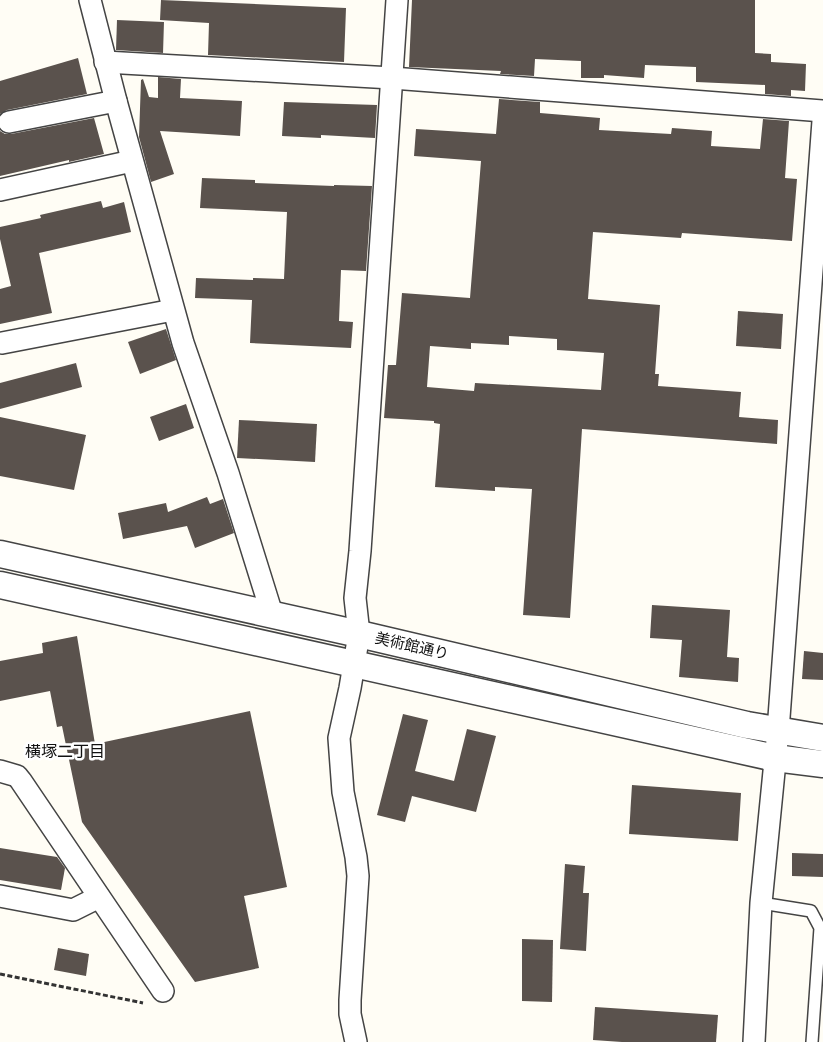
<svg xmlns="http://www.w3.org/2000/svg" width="823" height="1042" viewBox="0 0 823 1042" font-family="'Times New Roman','Noto Sans JP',serif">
	<rect width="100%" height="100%" fill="#fffdf5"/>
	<!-- building -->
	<g fill="#5a524d" fill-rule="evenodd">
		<path d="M161,0L346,8L344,62L208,55L209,23L160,20Z"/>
		<path d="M412,0H755V53L771,54V62L806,64L805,91L791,90V96L765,94V85L696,82V67L645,65L644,78L604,75V78H581V61L535,59L534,76L500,74L501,71L409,67Z"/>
		<path d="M117,20L164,22L163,53L116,50Z"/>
		<path d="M78,58L87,94L7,110L0,114V81Z"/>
		<path d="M158,77L181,79L180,98L242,101L240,136L160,131L174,174L151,182L139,137L141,80L143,79L149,97L158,98Z"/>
		<path d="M499,99L540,102V113L600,118L599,130L671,134L672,128L712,131L711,146L760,149L763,119L789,121L785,178L797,179L792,241L682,233L681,238L593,232L588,299L660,305L655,374H659L658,386L741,392L739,417L778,420L777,444L582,429L570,618L523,615L532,489L495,487V491L435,487L440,424L434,423V421L384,418L388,365H396L402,293L470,298L481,161L414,156L416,129L496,134ZM509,336L557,339V350L604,353L601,390L475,383L474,391L427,387L430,346L471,349V343L509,345Z"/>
		<path d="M284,102L377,105L375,138L321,135V138L282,136Z"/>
		<path d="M94,118L104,154L69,162V160L0,176V131L5,134H11Z"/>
		<path d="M202,178L255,180V183L334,186V185L372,186L366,271L341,270L339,321L353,322L351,348L250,343L252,300L195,298L196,278L253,280V278L284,279L287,212L200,208Z"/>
		<path d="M101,201L103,208L124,202L131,232L39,253L52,313L0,324V289L11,286L0,239V227L41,218L40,215Z"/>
		<path d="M738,311L783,314L781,349L736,346Z"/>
		<path d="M166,329L176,360L140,374L128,342Z"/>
		<path d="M76,363L82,387L0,409V383Z"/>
		<path d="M186,404L194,428L159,441L150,417Z"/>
		<path d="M0,417L86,435L74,490L0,476Z"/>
		<path d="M239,420L317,424L315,462L237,458Z"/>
		<path d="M207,497L210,504L223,499L234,533L195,548L187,526L123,539L118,513L166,503L168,512Z"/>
		<path d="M652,605L730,610L727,657L739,658L738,682L679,677L682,640L650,638Z"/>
		<path d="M77,636L95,744L250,711L287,887L244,896L259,968L195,982L82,822L62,726L57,727L50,691L0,701V661L43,653L42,643Z"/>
		<path d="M804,651L823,653V680L802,679Z"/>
		<path d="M403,714L428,720L415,771L454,781L467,729L496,736L476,812L412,796L405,822L377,815Z"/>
		<path d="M632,785L741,793L738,841L629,834Z"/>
		<path d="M0,848L57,857L65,868L61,890L0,880Z"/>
		<path d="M792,853L823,854V877L792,876Z"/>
		<path d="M565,864L585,866L583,893H589L586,951L560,949Z"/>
		<path d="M522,939L553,940L552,1002L522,1001Z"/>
		<path d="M58,948L89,954L86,976L54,970Z"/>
		<path d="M595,1007L718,1015L716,1042H622L593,1040Z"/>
	</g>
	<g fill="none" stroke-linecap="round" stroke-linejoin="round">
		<!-- service casing -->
		<g stroke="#444" stroke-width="14">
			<path id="service" d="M761,903L811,911L820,928L812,1042"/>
		</g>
		<!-- minor casing -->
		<g stroke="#444" stroke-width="24">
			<g id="minor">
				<path d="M90,0L116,101L183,343L228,473L272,614"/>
				<path d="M105,62L392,78L823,111"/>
				<path d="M9,122L116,101"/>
				<path d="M0,190L132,161"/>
				<path d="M2,343L173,310"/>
				<path d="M0,771L17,776L21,781L163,991"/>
				<path d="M0,896L73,910L99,897"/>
				<path d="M356,1042L350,1014V1000L358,876L356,857L343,792L339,738L350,688L359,634L355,598L360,551L397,0"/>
				<path d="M754,1042L761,903L778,731L823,121"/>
			</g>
		</g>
		<!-- tertiary casing -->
		<g stroke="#444" stroke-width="29">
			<g id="tertiary">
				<path d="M0,554L359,634L747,725L823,738"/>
				<path d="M0,585L775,758L823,764"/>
			</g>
		</g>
		<!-- path -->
		<path stroke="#333" stroke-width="3" stroke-dasharray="5 2.5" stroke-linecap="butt" d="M0,974L143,1003"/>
		<!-- service -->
		<use href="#service" stroke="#fff" stroke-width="11"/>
		<!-- minor -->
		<use href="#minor" stroke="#fff" stroke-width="21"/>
		<!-- tertiary -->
		<use href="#tertiary" stroke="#fff" stroke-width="26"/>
	</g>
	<g text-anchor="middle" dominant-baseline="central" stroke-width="5" stroke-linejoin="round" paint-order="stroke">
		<!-- street labels -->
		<g font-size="15" fill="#111" stroke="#fff">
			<text transform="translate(412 646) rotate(13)">美術館通り</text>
		</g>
		<!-- neighbourhood labels -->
		<g font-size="16" fill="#111" stroke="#fff">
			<text x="65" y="751">横塚二丁目</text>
		</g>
	</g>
</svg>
